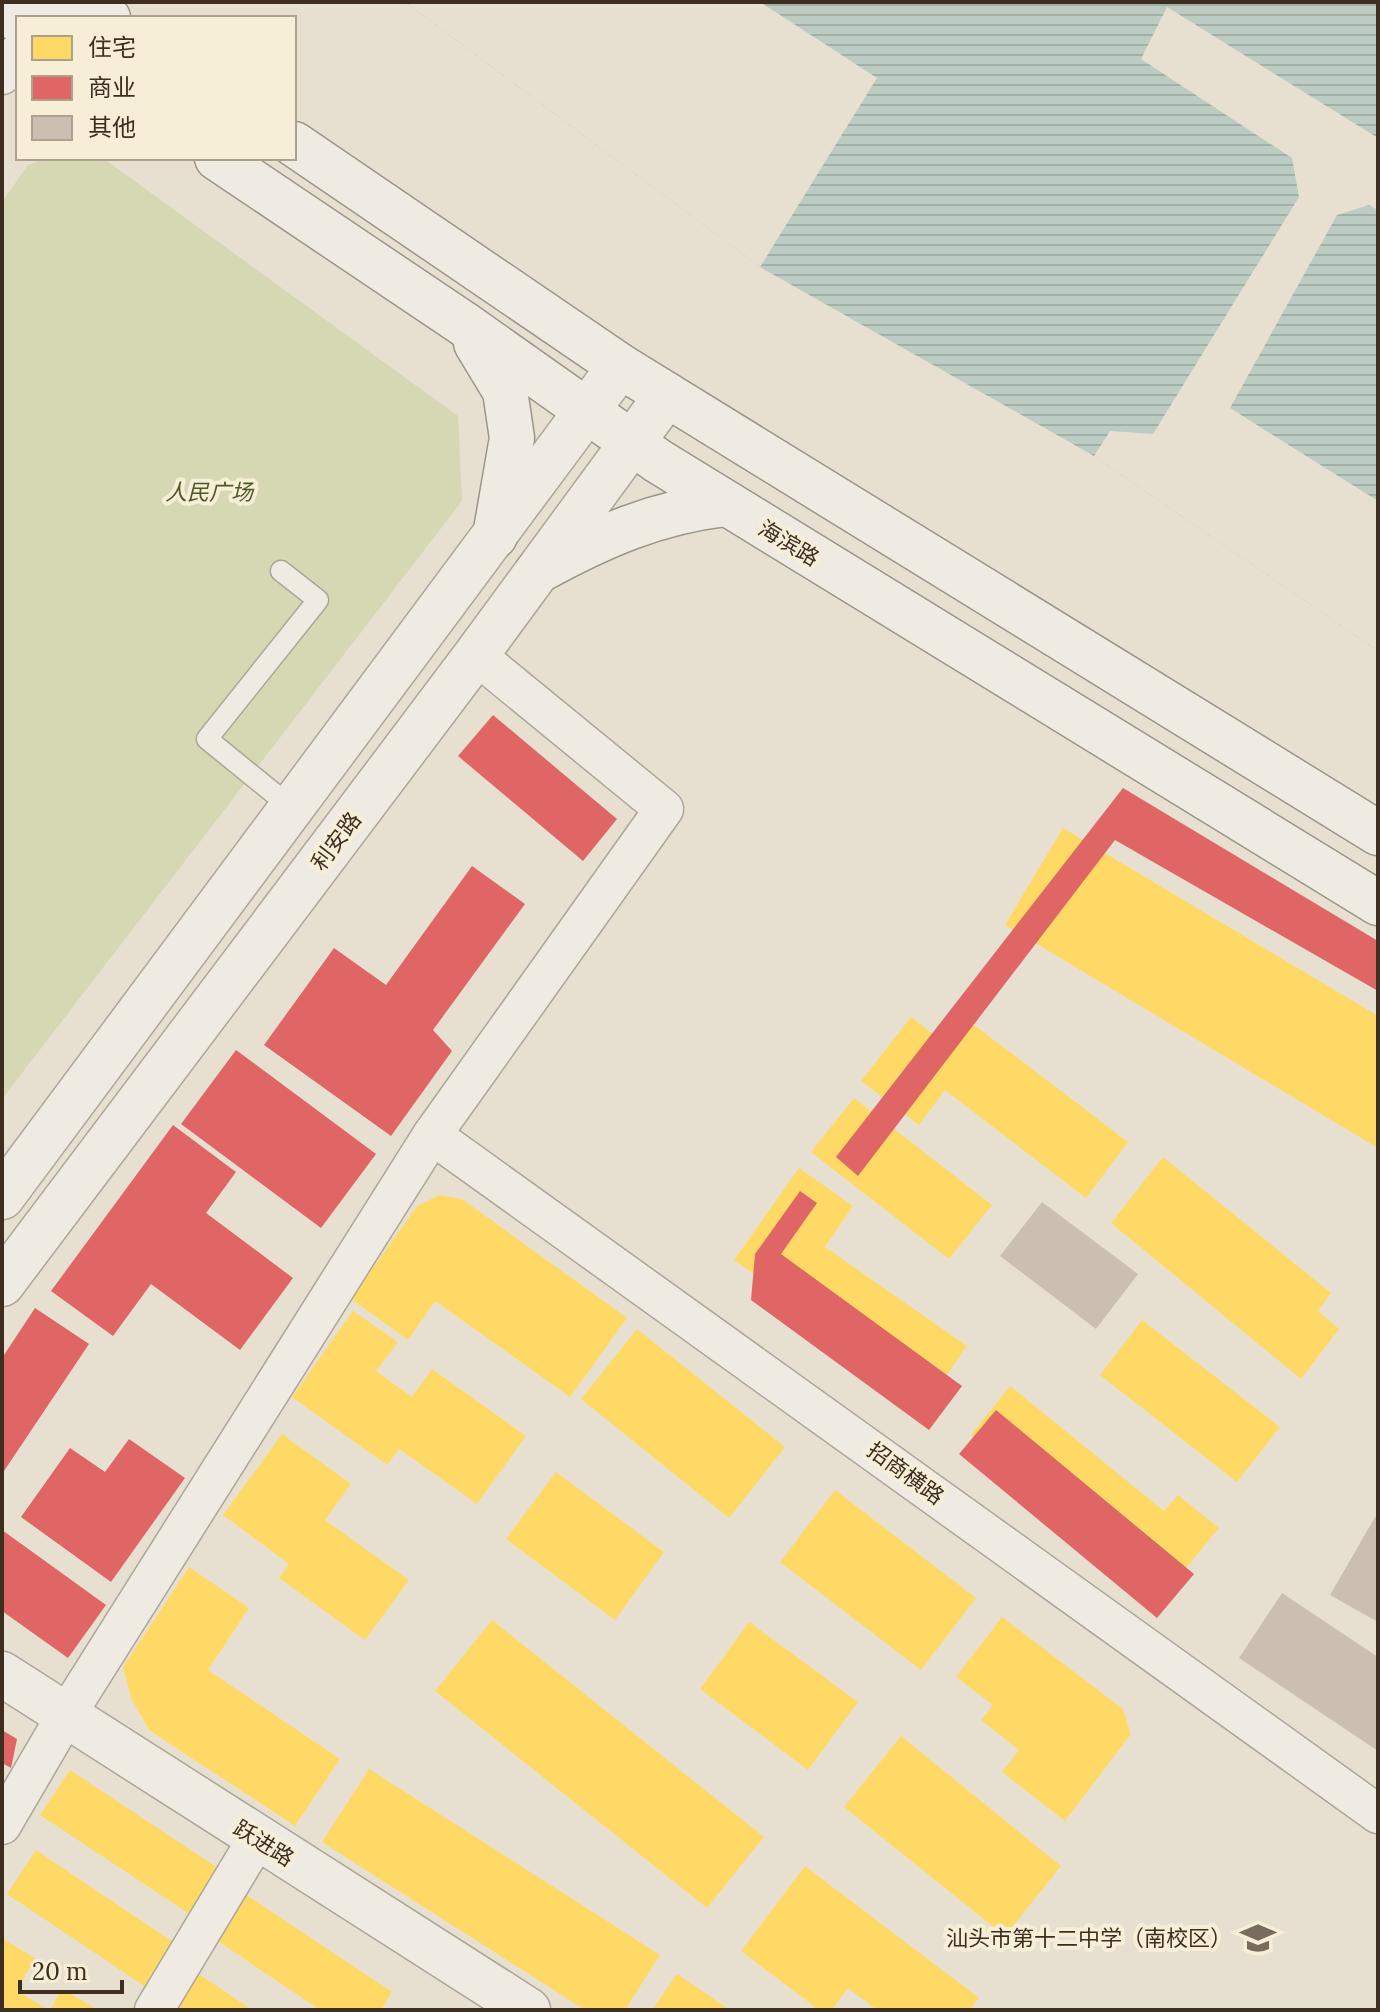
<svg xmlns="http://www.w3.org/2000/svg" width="1380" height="2012" viewBox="0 0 1380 2012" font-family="Lora,'Noto Sans SC',serif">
	<defs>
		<pattern id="water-rules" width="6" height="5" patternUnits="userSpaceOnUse" patternTransform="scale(2)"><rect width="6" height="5" fill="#bcccc2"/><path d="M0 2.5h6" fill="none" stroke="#a2b0a6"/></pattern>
	</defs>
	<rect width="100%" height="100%" fill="#e7e0d1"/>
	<!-- green -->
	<path fill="#d6d7b3" d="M47,158H103L458,416L462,501L2,1099V202L28,165Z"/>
	<!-- water -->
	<path fill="url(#water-rules)" d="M405,2H1378V651L1094,456L760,267Z"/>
	<!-- pier -->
	<g fill="#e7e0d1">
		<path d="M405,2H760L877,78L760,267Z"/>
		<path d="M1167,7L1378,138V210L1369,205L1337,215L1230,408L1378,501V651L1094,456L1110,431L1153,434L1299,197L1292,158L1141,59Z"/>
	</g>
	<!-- homes -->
	<g fill="#ffd966">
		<path d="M1063,828L1378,1016V1148L1005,925Z"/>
		<path d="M957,1012L1128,1142L1086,1198L945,1090L919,1125L861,1081L911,1017L937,1037Z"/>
		<path d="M854,1098L992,1205L949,1259L811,1152Z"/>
		<path d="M1163,1157L1331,1293L1318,1311L1339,1329L1301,1379L1111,1223Z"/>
		<path d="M799,1168L853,1206L825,1247L967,1346L931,1398L734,1260Z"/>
		<path d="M439,1195L462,1199L627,1318L570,1397L435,1301L408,1340L351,1299L417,1206Z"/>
		<path d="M353,1311L398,1342L376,1371L412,1397L432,1369L526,1436L477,1504L399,1449L387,1465L292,1397Z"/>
		<path d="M1142,1320L1280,1427L1237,1482L1100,1375Z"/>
		<path d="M637,1329L785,1447L729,1518L581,1399Z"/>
		<path d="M1010,1386L1164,1511L1178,1495L1219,1528L1177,1579L1157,1564L1145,1578L971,1435Z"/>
		<path d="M282,1434L351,1484L325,1520L409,1580L365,1640L279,1578L289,1564L223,1515Z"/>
		<path d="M556,1472L664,1552L615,1620L506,1539Z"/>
		<path d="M835,1490L976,1598L921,1670L780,1562Z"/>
		<path d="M189,1567L249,1608L208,1670L340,1759L295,1826L149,1730L131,1698L123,1667Z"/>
		<path d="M1002,1617L1123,1709L1131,1734L1065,1821L1002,1772L1019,1750L981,1720L993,1705L956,1677Z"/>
		<path d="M492,1620L764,1837L707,1908L435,1691Z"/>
		<path d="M749,1622L858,1702L808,1770L700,1689Z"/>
		<path d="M901,1736L1061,1866L1005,1936L844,1807Z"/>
		<path d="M369,1769L660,1955L625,2010H585L322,1842Z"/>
		<path d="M70,1770L224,1872L194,1917L40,1815Z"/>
		<path d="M36,1850L176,1944L147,1988L7,1894Z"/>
		<path d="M805,1866L979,1998L970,2010H877L848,1988L832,2010H819L741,1951Z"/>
		<path d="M239,1890L392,1992L381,2010H320L209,1935Z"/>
		<path d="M2,1938L35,1958L17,1991L49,2010H2Z"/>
		<path d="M196,1972L252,2010H171Z"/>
		<path d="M677,1974L730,2010H652Z"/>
		<path d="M62,1989L98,2010H50Z"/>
	</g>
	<!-- shops -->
	<g fill="#e06666">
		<path d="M493,715L617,819L583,861L458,756Z"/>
		<path d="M1123,788L1378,941V991L1115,840L858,1176L836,1157Z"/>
		<path d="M472,866L525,904L433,1030L452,1051L391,1136L264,1045L334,948L386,985Z"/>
		<path d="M236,1050L376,1154L321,1228L181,1124Z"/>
		<path d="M173,1125L236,1172L206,1213L293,1278L240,1350L151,1284L113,1336L51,1291Z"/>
		<path d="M800,1191L817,1203L781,1254L962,1386L929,1430L751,1300L755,1254Z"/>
		<path d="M35,1308L89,1344L2,1474V1358Z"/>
		<path d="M996,1410L1194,1574L1157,1618L959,1454Z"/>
		<path d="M129,1439L185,1478L111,1582L21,1517L70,1448L105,1472Z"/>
		<path d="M2,1530L106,1605L68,1658L2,1611Z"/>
		<path d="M2,1730L17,1739L11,1768L2,1763Z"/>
	</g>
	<!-- building -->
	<g fill="#cbbfb2">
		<path d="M1042,1202L1138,1274L1096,1329L1000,1256Z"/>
		<path d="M1378,1512V1622L1330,1595Z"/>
		<path d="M1282,1593L1378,1657V1751L1239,1658Z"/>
	</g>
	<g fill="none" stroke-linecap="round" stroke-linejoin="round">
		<!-- service casing -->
		<g stroke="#ada599" stroke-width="23">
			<path id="service" d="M281,571L318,600L207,739L292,808"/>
		</g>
		<!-- minor casing -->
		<g stroke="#ada599" stroke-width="41">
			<g id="minor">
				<path d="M43,18L54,2"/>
				<path d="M2,75L18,53"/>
				<path d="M432,1135L1378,1814"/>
				<path d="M2,1825L65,1717L432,1135L664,809L476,655"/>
				<path d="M154,2010L257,1839"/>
			</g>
		</g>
		<!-- tertiary casing -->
		<g stroke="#ada599" stroke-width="47">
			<g id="tertiary">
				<path d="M2,1197L620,366"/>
				<path d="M2,1284L476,655L667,395"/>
				<path d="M2,1674L528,2010"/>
			</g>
		</g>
		<!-- secondary casing -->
		<g stroke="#9c958a" stroke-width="47">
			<g id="secondary">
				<path d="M85,2L108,18"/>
				<path d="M2,8L18,20"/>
				<path d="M294,144L620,366L1378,833"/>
				<path d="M217,158L464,324L658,461L1378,903"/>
				<path d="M476,343L505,391L512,438L495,536"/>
				<path d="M538,571C600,537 656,512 726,504"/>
			</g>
		</g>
		<!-- service -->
		<use href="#service" stroke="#efebe3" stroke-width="20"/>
		<!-- minor -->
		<use href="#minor" stroke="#efebe3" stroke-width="38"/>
		<!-- tertiary -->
		<use href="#tertiary" stroke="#efebe3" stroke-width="44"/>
		<!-- secondary -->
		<use href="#secondary" stroke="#efebe3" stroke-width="44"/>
	</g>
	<!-- icons -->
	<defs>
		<g id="school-bare" transform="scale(2.76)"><path d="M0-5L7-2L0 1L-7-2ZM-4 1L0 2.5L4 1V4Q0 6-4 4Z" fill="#786c5e" stroke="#f7eed8" stroke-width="2.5" paint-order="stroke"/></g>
	</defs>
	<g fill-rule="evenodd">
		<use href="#school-bare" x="1258" y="1938"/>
	</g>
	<g text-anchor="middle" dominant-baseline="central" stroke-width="8" stroke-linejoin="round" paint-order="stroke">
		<!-- park labels -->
		<g font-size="22" font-style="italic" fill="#4d5a26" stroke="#f7eed8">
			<text x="209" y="492">人民广场</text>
		</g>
		<!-- street labels -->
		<g font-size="22" fill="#3d2e20" stroke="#f7eed8">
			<text transform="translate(789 543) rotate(31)">海滨路</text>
			<text transform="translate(336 841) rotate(-53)">利安路</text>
			<text transform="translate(906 1473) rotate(36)">招商横路</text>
			<text transform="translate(264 1843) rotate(32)">跃进路</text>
		</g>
		<!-- poi labels -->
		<g font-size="22" fill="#3d2e20" stroke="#f7eed8" text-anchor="end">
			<text x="1232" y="1938">汕头市第十二中学（南校区）</text>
		</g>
	</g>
	<!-- border -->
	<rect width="1380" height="2012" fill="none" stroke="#3d2e20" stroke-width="8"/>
	<!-- legend -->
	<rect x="16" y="16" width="280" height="144" fill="#f7eed8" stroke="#ada18e" stroke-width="2"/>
	<rect x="32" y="36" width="40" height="24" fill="#ffd966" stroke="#ada18e" stroke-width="2"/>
	<text x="88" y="56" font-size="24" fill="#3d2e20">住宅</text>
	<rect x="32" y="76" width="40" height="24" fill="#e06666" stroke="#ada18e" stroke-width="2"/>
	<text x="88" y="96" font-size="24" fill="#3d2e20">商业</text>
	<rect x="32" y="116" width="40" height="24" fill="#cbbfb2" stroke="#ada18e" stroke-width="2"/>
	<text x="88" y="136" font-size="24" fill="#3d2e20">其他</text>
	<!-- scale -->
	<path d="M20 1980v12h102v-12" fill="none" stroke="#3d2e20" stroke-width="4"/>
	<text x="32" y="1980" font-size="24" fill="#3d2e20" stroke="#f7eed8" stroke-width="6" paint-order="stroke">20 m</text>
</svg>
